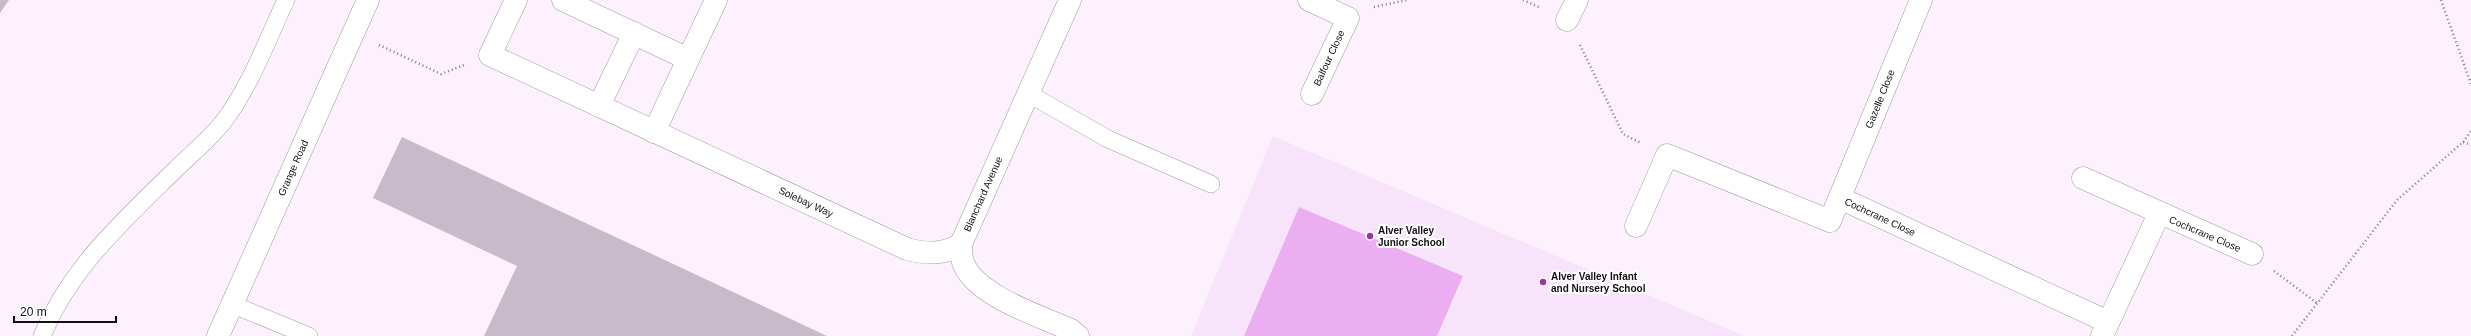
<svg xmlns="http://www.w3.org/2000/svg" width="2471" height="336" viewBox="0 0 2471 336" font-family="Helvetica,sans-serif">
	<rect width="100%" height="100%" fill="#fdf1fe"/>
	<!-- built -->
	<path fill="#f8e4fa" d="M1273,136L1745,336H1191Z"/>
	<!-- park -->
	<path fill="#ebaff1" d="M1299,207L1463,276L1437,336H1244Z"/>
	<!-- building -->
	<g fill="#c8bac9">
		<path d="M0,0H9L0,13Z"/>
		<path d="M402,137L827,336H484L517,266L373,198Z"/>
	</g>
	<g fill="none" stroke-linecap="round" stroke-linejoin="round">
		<!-- service casing -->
		<g stroke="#a396a4" stroke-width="18">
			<g id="service">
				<path d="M1029,94L1108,139L1211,184"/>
				<path d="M231,304L309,336"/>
				<path d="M42,336C70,268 123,221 175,170C191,154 210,139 224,121C251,85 267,40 286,0"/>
			</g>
		</g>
		<!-- minor casing -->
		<g stroke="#a396a4" stroke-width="23">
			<g id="minor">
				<path d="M516,0L490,55L907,249C926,254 944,255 961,244"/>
				<path d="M563,0L688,59"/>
				<path d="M1070,0L961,244C961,251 961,258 964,265C979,297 1040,316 1071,330L1078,336"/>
				<path d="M1309,0L1348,18L1312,94"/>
				<path d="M1567,20L1577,0"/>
				<path d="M599,106L634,33"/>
				<path d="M654,132L716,0"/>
				<path d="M2083,178L2252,254"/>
				<path d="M1840,198L2108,322"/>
				<path d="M1636,226L1667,155L1830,221L1921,0"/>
				<path d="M2102,336L2159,214"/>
			</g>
		</g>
		<!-- tertiary casing -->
		<g stroke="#a396a4" stroke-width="23">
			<path id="tertiary" d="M218,336L368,0"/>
		</g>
		<!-- path -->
		<g stroke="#827a83" stroke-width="2.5" stroke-dasharray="1 3" stroke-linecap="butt">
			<path d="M1523,0L1541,8"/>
			<path d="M2441,0L2471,84"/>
			<path d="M1374,7L1407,0"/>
			<path d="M379,45L441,74L464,65"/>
			<path d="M1580,45L1623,134L1641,143"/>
			<path d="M2463,142L2471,131"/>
			<path d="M2274,271L2317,303"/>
			<path d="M2292,336L2397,200L2463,142L2471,145"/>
		</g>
		<!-- service -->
		<use href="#service" stroke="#fff" stroke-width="17"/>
		<!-- minor -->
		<use href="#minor" stroke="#fff" stroke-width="22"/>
		<!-- tertiary -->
		<use href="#tertiary" stroke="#fff" stroke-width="22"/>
	</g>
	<!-- markers -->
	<g fill="#9738a1" stroke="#fff" stroke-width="1.5">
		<circle cx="1370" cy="236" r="4"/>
		<circle cx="1543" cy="282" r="4"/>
	</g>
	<g text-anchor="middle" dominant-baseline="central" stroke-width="4" stroke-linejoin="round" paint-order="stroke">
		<!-- street labels -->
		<g font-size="10" fill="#130f14" stroke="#fff">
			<text transform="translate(1329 58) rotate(-65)">Balfour Close</text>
			<text transform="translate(1880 99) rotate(-68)">Gazelle Close</text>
			<text transform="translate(293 168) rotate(-66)">Grange Road</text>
			<text transform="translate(983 194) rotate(-66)">Blanchard Avenue</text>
			<text transform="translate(806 202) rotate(25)">Solebay Way</text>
			<text transform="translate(1880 217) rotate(25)">Cochcrane Close</text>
			<text transform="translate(2205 234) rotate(23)">Cochcrane Close</text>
		</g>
		<!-- poi labels -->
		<g font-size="10" font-weight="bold" fill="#130f14" stroke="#fff" text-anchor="start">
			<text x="1378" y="230">Alver Valley<tspan x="1378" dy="12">Junior School</tspan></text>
			<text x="1551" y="276">Alver Valley Infant<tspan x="1551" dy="12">and Nursery School</tspan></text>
		</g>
	</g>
	<!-- scale -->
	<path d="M14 316v6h102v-6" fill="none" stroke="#130f14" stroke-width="2"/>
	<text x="20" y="316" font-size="12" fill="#130f14" stroke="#ffffff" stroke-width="3" paint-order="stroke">20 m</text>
</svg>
